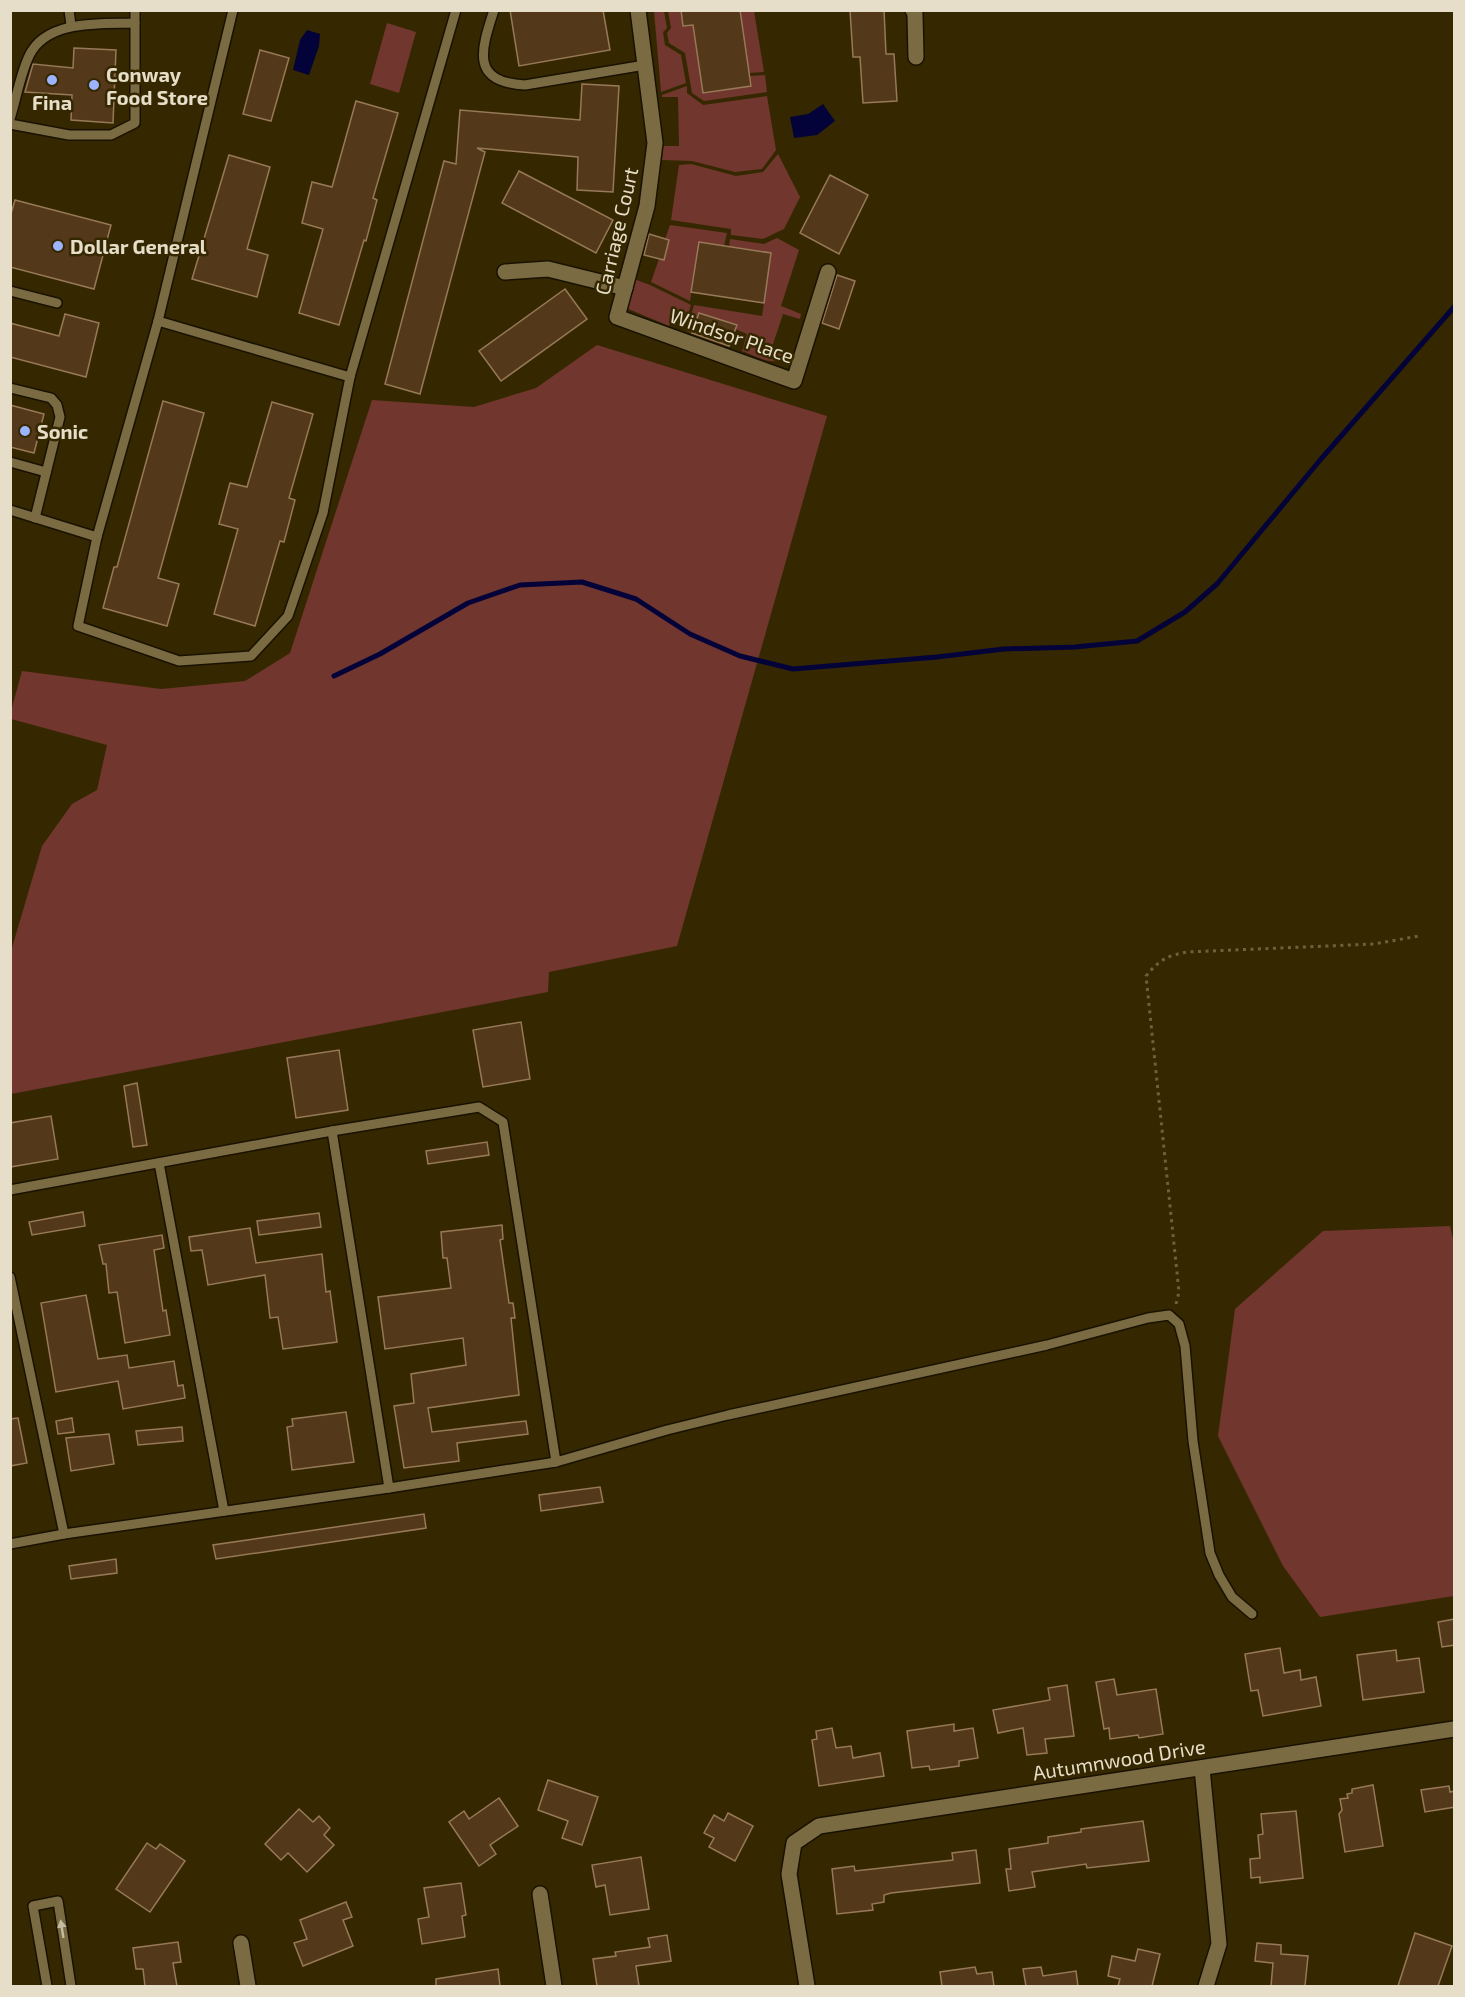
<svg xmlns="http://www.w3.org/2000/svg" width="1465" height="1997" viewBox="0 0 1465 1997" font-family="'Exo 2',sans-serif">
	<rect width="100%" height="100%" fill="#352800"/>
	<!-- green -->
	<g fill="#71362e">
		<path d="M654,11H664L667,28L663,32L665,45L681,55L686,83L661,92Z"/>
		<path d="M668,11H681L683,26L693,25L703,93L751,86L750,76L765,75L767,92L704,101L692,93L685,53L669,43L667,33L671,28Z"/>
		<path d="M740,11H754L764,72L749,73Z"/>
		<path d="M387,23L416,32L399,93L370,84Z"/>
		<path d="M687,86V93L703,105L767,96L776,150L762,169L735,172L692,161L662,160L663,146H679L678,97H662V95Z"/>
		<path d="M778,154L800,197L784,229L763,239L731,235V229L671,220L679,165L691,164L736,176L763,172Z"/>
		<path d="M670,225L727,233L724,246L699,243L690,301L651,282L659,259L664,260L669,240L665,239Z"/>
		<path d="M777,238L799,250L781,306L801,314L800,319L783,314L771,350L787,356C775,368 756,356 742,351L747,334L735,329L736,325L699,313L692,333L686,331L694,305L762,316L771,253L729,247L730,239L764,244Z"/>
		<path d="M634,279L650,285L691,305L688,314L676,310L669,326L626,308Z"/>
		<path d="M597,345L827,416L677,946L549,972L548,992L11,1094V951L42,846L72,804L97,790L107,745L11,719V711L22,671L161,689L245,681L290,653L372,400L474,407L536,388Z"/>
		<path d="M1450,1226L1454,1243V1596L1320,1617L1283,1566L1218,1436L1235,1309L1323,1231Z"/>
	</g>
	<!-- water -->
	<g fill="#040339">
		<path d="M307,30L320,34L319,46L309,75L293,70L300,40Z"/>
		<path d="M823,104L835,121L817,135L794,138L790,117L808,114Z"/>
	</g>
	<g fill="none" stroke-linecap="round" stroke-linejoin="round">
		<!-- stream -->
		<path stroke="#040339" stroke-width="5" d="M334,676L380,654L468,603L520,585L582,582L636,599L690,634L740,656L793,669L937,657L1004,649L1075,647L1137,641L1185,612L1217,584L1321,459L1454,307"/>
	</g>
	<!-- building -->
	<g fill="#533919" stroke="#977958" stroke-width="1.5">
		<path d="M510,10H603L610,50L519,66Z"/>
		<path d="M681,10H740L751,86L703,93L693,25L683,26Z"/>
		<path d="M850,10H884L886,54H894L897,101L863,103L860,57H853Z"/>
		<path d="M74,48L116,50L113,123L71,120L72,95L25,92L33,64L73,68Z"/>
		<path d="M260,50L289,58L271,121L243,114Z"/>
		<path d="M582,84L619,86L613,192L577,190L578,157L477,148L485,152L420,394L385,384L444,161L456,164L460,110L580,120Z"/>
		<path d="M356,101L398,113L373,198L377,200L366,241L364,240L339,325L299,313L323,229L302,223L312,182L332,187Z"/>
		<path d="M229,155L270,167L247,249L268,255L257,297L192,279Z"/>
		<path d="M519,171L613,220L596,253L502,203Z"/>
		<path d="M830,175L868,195L839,254L800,233Z"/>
		<path d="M15,200L111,225L94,289L10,267V217Z"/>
		<path d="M649,234L669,240L664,260L644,255Z"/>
		<path d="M699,242L771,253L764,303L691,292Z"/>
		<path d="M837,275L855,281L839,329L822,323Z"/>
		<path d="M565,289L587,319L501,381L479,351Z"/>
		<path d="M699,313L737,325L729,346L692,333Z"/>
		<path d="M65,314L99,323L86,377L10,357V323L59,336Z"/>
		<path d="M163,401L204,413L158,578L179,584L167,626L103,608L114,567H117Z"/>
		<path d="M272,402L313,414L289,498L295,500L284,542L280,541L255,626L214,614L238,529L219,524L230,483L247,487Z"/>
		<path d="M10,405L44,414L34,453L10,447Z"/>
		<path d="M521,1022L530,1079L483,1087L473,1030Z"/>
		<path d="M339,1050L348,1110L296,1118L287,1058Z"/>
		<path d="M137,1083L147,1145L133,1147L124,1086Z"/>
		<path d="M51,1116L58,1159L10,1167V1123Z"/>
		<path d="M487,1142L489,1155L428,1164L426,1151Z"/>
		<path d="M83,1212L85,1226L32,1235L29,1222Z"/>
		<path d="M319,1213L321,1227L259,1235L257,1221Z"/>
		<path d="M502,1225L503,1239L500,1240L509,1303H513L515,1318H511L519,1395L428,1408L432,1432L526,1421L528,1434L457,1443L459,1461L404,1468L394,1406L414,1403L411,1374L466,1365L463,1338L385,1349L378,1297L451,1288L447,1258H443L441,1232Z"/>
		<path d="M250,1228L256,1263L322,1254L326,1292L330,1291L337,1342L283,1349L278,1317L270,1318L265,1275L208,1285L202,1250L191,1251L189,1237Z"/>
		<path d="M162,1235L164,1248L154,1250L163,1311L166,1310L170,1335L125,1343L117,1292L109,1293L106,1264H103L99,1245Z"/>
		<path d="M86,1295L98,1359L127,1355L129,1368L174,1361L178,1386L183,1385L185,1398L123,1409L118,1381L56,1392L41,1303Z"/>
		<path d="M346,1412L354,1462L292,1470L287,1427L293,1426L292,1419Z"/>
		<path d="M18,1418L27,1463L10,1466V1419Z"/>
		<path d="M72,1418L74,1432L58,1434L56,1421Z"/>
		<path d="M182,1427L183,1441L138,1445L136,1431Z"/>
		<path d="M109,1434L114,1464L71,1471L66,1438Z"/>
		<path d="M600,1487L603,1502L541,1511L539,1495Z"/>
		<path d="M424,1514L426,1528L216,1559L213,1545Z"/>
		<path d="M116,1559L117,1573L71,1579L69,1566Z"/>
		<path d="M1455,1619V1645L1442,1647L1438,1622Z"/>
		<path d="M1280,1648L1284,1673L1300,1670L1301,1680L1316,1677L1321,1706L1263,1716L1258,1690L1251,1691L1245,1654Z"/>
		<path d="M1396,1650L1397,1661L1419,1658L1424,1692L1363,1700L1357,1655Z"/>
		<path d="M1114,1679L1117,1695L1156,1689L1163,1734L1139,1738L1138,1735L1110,1739L1109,1728L1104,1729L1096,1682Z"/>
		<path d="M1067,1685L1074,1736L1045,1739L1047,1753L1027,1755L1023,1728L998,1733L993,1710L1050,1700L1048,1688Z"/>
		<path d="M954,1724V1731L973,1728L978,1758L959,1761V1766L930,1770L929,1766L912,1768L907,1731Z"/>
		<path d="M832,1728L836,1748L851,1746L853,1758L880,1753L884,1776L819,1786L812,1740L817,1739L816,1731Z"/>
		<path d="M548,1780L598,1797L582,1845L562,1838L568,1821L538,1810Z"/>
		<path d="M1373,1785L1383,1846L1345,1852L1339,1814L1342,1810L1340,1799L1348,1798L1347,1794L1352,1793V1789Z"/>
		<path d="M1449,1786L1450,1792L1455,1791V1807L1425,1812L1421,1790Z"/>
		<path d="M499,1798L518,1826L490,1845L496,1854L479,1866L449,1822L464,1811L469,1819Z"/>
		<path d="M299,1809L313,1822L319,1816L330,1828L324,1835L334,1845L307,1872L288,1853L281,1860L265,1844Z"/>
		<path d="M1296,1811L1303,1878L1260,1883V1877L1251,1878L1250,1859L1260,1858L1258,1835L1263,1834L1261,1814Z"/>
		<path d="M728,1813L753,1826L735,1861L709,1847L714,1838L704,1833L714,1815L724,1821Z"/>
		<path d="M1143,1821L1149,1861L1087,1868L1086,1864L1032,1872L1035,1887L1009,1891L1006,1869H1011L1009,1849L1048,1843V1837L1081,1832V1829Z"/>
		<path d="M147,1843L156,1849L160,1844L185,1861L150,1912L116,1889Z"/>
		<path d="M976,1850L980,1883L891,1893L884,1895V1902L872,1904L873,1910L837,1914L832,1869L854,1866L855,1871L953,1860L952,1853Z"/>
		<path d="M641,1857L649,1909L610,1915L605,1885L596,1887L592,1865Z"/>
		<path d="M461,1883L466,1915L462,1916L465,1937L422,1944L418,1919L429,1917L424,1888Z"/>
		<path d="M346,1902L352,1917L343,1920L353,1946L303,1966L294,1943L307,1939L300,1920Z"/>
		<path d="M1415,1933L1452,1946L1438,1986H1398Z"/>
		<path d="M667,1935L671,1961L636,1966L639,1986H597L593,1959L616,1956L615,1952L650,1947L648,1938Z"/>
		<path d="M178,1942L181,1962L173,1963L177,1986H145L143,1969H136L133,1948Z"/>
		<path d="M1257,1943L1281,1945V1954L1308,1956L1305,1986H1271L1273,1963L1255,1961Z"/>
		<path d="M1138,1949L1160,1954L1152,1986H1118L1120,1979L1108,1976L1112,1956L1135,1961Z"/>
		<path d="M975,1967L977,1974L992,1972L994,1986H942L940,1972Z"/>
		<path d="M1041,1967L1043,1976L1076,1971L1078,1986H1026L1023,1969Z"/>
		<path d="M498,1969L500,1986H436V1979Z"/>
	</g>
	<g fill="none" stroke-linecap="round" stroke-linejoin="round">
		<!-- service casing -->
		<g stroke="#191201" stroke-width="12">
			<g id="service">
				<path d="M69,10L71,25"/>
				<path d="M233,10L158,321L97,537L78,626L179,661L251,656L288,616L323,513L350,377L456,10"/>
				<path d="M494,10C481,50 470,82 525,85L645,65"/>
				<path d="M10,119C16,100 20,75 29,56C46,19 102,24 135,23"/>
				<path d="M10,124L69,135H111L135,123V10"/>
				<path d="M10,291L57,303"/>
				<path d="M158,321L350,377"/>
				<path d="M10,388L51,398L57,405L60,417L35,518"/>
				<path d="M10,462L46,472"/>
				<path d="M10,510L97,537"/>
				<path d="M332,1131L389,1488"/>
				<path d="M159,1163L224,1511"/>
				<path d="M10,1190L332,1131L479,1107L503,1122L556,1462"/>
				<path d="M10,1277L64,1534"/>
				<path d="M10,1544L64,1534L389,1488L556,1462L667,1430L728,1415L1047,1345L1148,1318L1169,1315L1179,1324L1185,1346L1193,1441L1210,1553L1219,1575L1232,1597L1252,1614"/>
				<path d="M47,1986L33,1906L58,1901L71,1986"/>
			</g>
		</g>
		<!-- minor casing -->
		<g stroke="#191201" stroke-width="18">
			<g id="minor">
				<path d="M638,10L655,143L647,206L617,317L794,381L828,272"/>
				<path d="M913,10L915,14L916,57"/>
				<path d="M505,272L548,269L625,288"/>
				<path d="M1202,1768L1219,1944L1206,1986"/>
				<path d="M540,1894L554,1986"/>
				<path d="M241,1943L248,1986"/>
				<path d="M807,1986L789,1874L794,1843L819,1826L1454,1729"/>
			</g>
		</g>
		<!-- path -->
		<path stroke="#6d6240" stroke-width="3" stroke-dasharray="3 4.5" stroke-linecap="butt" d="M1176,1304L1179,1292L1146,976C1160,959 1167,956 1187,952L1374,944L1419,936"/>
		<!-- service -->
		<use href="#service" stroke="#7a6b43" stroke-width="9"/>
		<!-- minor -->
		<use href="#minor" stroke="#7a6b43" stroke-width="15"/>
	</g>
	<!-- one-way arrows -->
	<defs><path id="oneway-solid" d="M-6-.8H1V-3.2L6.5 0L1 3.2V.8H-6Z" transform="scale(1.5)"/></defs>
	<use fill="#c6bca0" href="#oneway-solid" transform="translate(62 1929) rotate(-99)"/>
	<!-- markers -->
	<g fill="#9cb4fd" stroke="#352800" stroke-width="2">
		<circle cx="52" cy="80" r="6"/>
		<circle cx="94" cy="85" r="6"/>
		<circle cx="58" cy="246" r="6"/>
		<circle cx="25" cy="431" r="6"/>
	</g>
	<g text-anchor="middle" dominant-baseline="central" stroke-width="5" stroke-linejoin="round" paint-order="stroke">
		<!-- poi labels -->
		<g font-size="20" font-weight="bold" fill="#e6dec8" stroke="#352800" text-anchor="start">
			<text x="106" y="74">Conway<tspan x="106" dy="23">Food Store</tspan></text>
			<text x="52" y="102" text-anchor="middle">Fina</text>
			<text x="70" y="246">Dollar General</text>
			<text x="37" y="431">Sonic</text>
		</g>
		<!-- street labels -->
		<g font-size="20" fill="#e6dec8" stroke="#352800">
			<text transform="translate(616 231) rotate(-77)">Carriage Court</text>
			<text transform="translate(732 335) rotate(19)">Windsor Place</text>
			<text transform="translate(1119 1759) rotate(-9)">Autumnwood Drive</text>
		</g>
	</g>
	<!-- border -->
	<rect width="1465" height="1997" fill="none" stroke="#e6dec8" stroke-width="24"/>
</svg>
